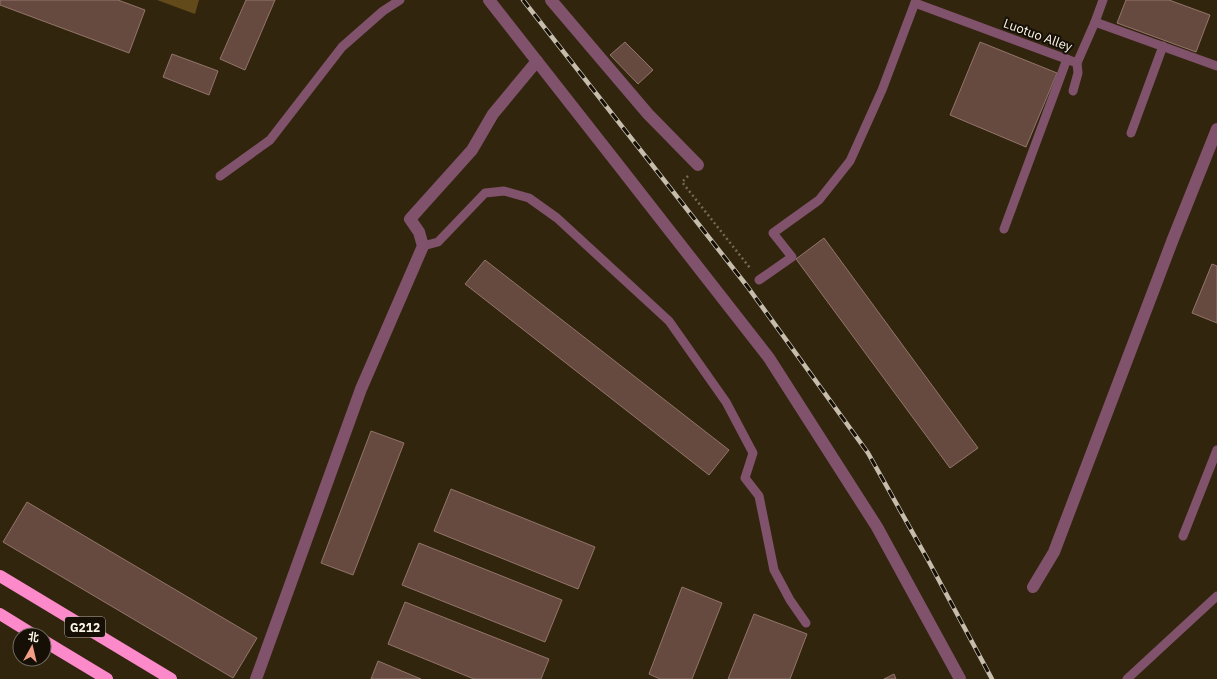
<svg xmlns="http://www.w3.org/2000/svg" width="1217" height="679" viewBox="0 0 1217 679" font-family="'IBM Plex Sans','Noto Sans SC',sans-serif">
	<rect width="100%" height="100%" fill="#32250e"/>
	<!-- green -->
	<path fill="#634a1a" d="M157,0H199L195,14Z"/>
	<!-- building -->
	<g fill="#664a40" stroke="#93746a">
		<path d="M0,0H118L145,10L129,53L0,5Z"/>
		<path d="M246,0H275L245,70L220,59Z"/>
		<path d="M1126,0H1169L1210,15L1196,52L1117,23Z"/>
		<path d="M625,42L653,70L638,84L610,55Z"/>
		<path d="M980,42L1057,73L1026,147L950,115Z"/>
		<path d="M172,54L218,71L209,95L163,77Z"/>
		<path d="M824,238L978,448L950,468L796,259Z"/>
		<path d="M485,260L729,450L709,475L465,284Z"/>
		<path d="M1212,264L1217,266V323L1192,313Z"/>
		<path d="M371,431L404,443L353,575L321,563Z"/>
		<path d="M451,489L595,547L578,589L434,531Z"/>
		<path d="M27,502L257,638L233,678L3,542Z"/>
		<path d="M419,543L562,600L545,642L402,585Z"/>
		<path d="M682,587L722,603L692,679H660L649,674Z"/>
		<path d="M405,602L549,659L541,679H474L388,644Z"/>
		<path d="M754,614L807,634L790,679H728Z"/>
		<path d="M378,661L421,679H371Z"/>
		<path d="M894,674L896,679H884Z"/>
	</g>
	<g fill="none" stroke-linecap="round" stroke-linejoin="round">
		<!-- path -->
		<path stroke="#756a56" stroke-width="2.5" stroke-dasharray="2 3" stroke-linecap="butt" d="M688,176L682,182L750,268"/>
		<!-- lane -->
		<g stroke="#81526b" stroke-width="9">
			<path d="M915,3L1077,63L1095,22L1217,66"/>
			<path d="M1095,22L1103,0"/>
			<path d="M1073,91L1078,73L1077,63"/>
			<path d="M1131,133L1163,46"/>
			<path d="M220,176L270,140L342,47L383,11L400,0"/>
			<path d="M1004,229L1067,59"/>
			<path d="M423,246L438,242L485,193L504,191L529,198L557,218L669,321L726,402L753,453L745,478L759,496L774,570L790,600L806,623"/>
			<path d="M759,280L792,257L773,233L819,200L850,161L882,90L916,0"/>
			<path d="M1183,536L1217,450"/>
			<path d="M1127,679L1217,596"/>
		</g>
		<!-- street -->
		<g stroke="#81526b" stroke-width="12">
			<path d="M489,0L616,162L769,358L877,527L960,679"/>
			<path d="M551,0L648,114L698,165"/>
			<path d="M1033,587L1054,552L1173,239L1217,129"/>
			<path d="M256,679L361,389L423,246L419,232L410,219L472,150L493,114L537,61"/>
		</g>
		<!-- highway -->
		<g stroke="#fc89ca" stroke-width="12">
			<path d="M0,576L171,679"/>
			<path d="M0,614L34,635"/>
			<path d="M44,641L107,679"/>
		</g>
		<!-- rail casing -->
		<g stroke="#c6bdac" stroke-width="4.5">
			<path id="rail" d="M523,0L747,286L868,453L928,560L992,679"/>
		</g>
		<!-- rail -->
		<use href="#rail" stroke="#150f06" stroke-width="3" stroke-dasharray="9" stroke-linecap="butt"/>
	</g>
	<g text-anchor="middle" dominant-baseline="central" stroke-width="4" stroke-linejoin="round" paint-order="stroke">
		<!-- shield labels -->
		<rect fill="#150f06" stroke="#b7afa3" stroke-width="1" x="65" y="617" width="40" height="20" rx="3"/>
		<g font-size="12" font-weight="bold" fill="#fcf4e6">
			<text x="85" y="627">G212</text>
		</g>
		<!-- street labels -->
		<g font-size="13" fill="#fcf4e6" stroke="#150f06">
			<text transform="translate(1038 35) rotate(20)">Luotuo Alley</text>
		</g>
	</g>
	<!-- north arrow -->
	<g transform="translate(32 647) rotate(8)"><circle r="19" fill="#150f06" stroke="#716b60"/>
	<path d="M0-3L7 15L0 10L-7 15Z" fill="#f49e88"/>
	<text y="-6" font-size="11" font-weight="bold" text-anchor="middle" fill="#fcf4e6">北</text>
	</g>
</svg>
